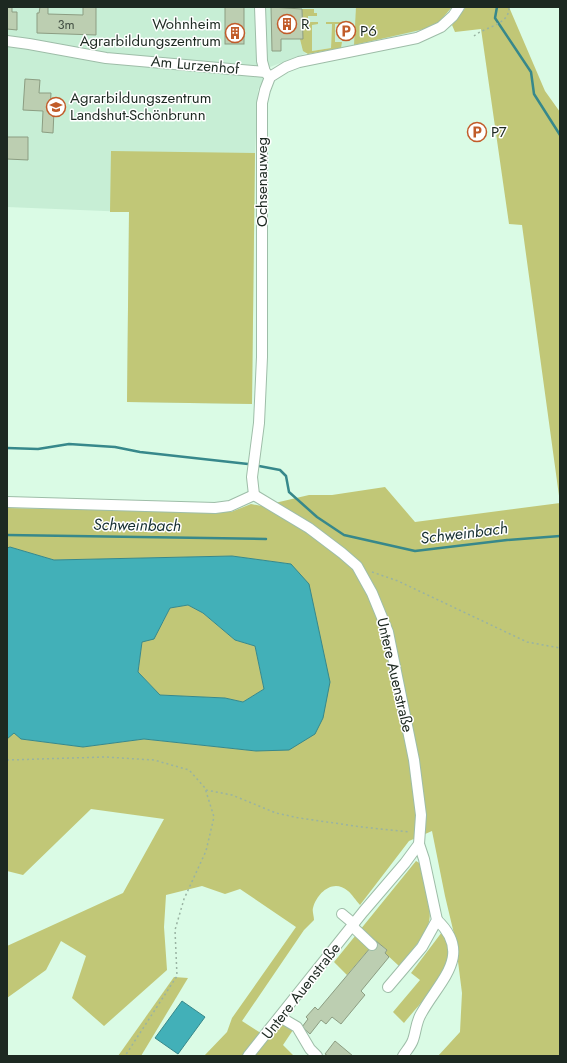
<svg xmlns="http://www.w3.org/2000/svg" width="567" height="1063" viewBox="0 0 567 1063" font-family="Jost,sans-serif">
	<rect width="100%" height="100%" fill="#dafbe5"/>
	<!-- built -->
	<path fill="#c7eed5" d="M7,7H452L440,21L415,32L341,48V42H335V24L326,22V24H332L331,48L312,51L270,67L258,90L255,153L252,404L127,402L129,212L7,207Z"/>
	<!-- green -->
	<g fill="#c1c777">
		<path d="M356,7H452L440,21L429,28L354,45Z"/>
		<path d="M466,7H509L545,91L560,112V1056H438L460,1032L462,993L455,938L445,896L432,831L409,841L360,905C356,901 352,894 348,891C333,878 317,893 313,908C312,911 314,916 314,920L304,930L242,1021L264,1035L284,1023L293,1030L283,1045L294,1056H204L227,1032L232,1018L296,927L240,889L225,894L202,886L166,895L164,927L167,970L104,1026L72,998L86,956L61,941L46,970L7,998V946L123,893L164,819L91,809L23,875L7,871V739L14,733L21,739L83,747L144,739L256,751L291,564L232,556L54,560L10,547L7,548V508L231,512L251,504L262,506L309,495H332L385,487L415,522L560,503L522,225L509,224L481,29L455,32L452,25Z"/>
		<path d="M302,9H314V13H317V16H308V22H318V24L312,25V51L331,48L332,24H326V22H341V24H335V42H342L341,48L308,54L303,51L300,39L303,38Z"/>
		<path d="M111,151L255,153L252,404L127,402L129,212H110Z"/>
		<path d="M188,605L203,613L235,640L255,646L264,689L243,702L225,698L160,695L138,672L142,642L163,622L170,608Z"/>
		<path d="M416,861L421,864C423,878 433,909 429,922C424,939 409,953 399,966L385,953L387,950L376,941L347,975L334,962Z"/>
		<path d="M442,932C444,937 449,944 449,949C451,974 419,1004 404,1023L393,1012L420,980L411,973Z"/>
		<path d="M174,977L188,978L141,1056H118Z"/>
	</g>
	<!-- water -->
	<g fill="#42b0b8" stroke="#37888b" fill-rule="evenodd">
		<path d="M10,547L54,560L232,556L291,564L309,584L330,682L323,718L315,734L289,750L256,751L144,739L83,747L21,739L14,733L7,739V548ZM188,605L203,613L235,640L255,646L264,689L243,702L225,698L160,695L138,672L142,642L154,639L170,608Z"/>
		<path d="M182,1001L205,1017L178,1054L155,1038Z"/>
	</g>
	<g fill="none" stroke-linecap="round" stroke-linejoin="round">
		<!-- stream -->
		<g stroke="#37888b" stroke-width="2.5">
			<path d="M497,7L495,18L531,72L534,94L560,135"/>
			<path d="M7,448L38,449L69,444L115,447L140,452L248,464"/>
			<path d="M259,466L280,470L286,476L289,492L317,517L344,535L415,551L507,540L560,536"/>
			<path d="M7,535L266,539"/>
		</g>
	</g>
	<!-- building -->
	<g fill="#bcceb1" stroke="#8c9d82">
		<path d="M7,7H12V12H17V30L7,29Z"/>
		<path d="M40,7H48V14L83,15V7H96V35L37,33V13H39Z"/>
		<rect x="225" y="7" width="19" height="37"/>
		<path d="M271,7L302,9L303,39H281V51H272Z"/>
		<path d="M25,79L40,80L39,93H51L50,111H54L53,133L42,132L43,111L23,110Z"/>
		<path d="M7,137H28V160L7,159Z"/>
		<path d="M376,941L387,950L385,953L389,957L361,991L365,995L341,1024L332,1017L326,1024L321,1020L310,1034L302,1027L308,1019L306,1017L315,1007L318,1010Z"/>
		<path d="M335,1041L353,1056H328L325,1054Z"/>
	</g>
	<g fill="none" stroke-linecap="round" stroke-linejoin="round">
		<!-- minor casing -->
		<g stroke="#9ebda8" stroke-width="12">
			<g id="minor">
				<path d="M260,7L262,61L265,72"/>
				<path d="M7,41L29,44L106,58L265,72L270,77"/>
				<path d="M254,495L252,477L259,423L262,357V103L265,90L270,77L286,67L299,62L417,38L441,27L453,16L459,7"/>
				<path d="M7,502L215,508L230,506L254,495"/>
				<path d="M342,914L354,924"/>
				<path d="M352,926L372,945"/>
				<path d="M388,987L422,947L437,920L424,859L419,844"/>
				<path d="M280,1017L297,1027L310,1049L317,1056"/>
				<path d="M248,1056L363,912L405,863L419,844L421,815L414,760L388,632L372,593L357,566L342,553L309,528L254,495"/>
				<path d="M403,1056C406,1051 411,1046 413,1040C416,1032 416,1022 421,1014C439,981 474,955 437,920"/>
			</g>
		</g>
		<!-- path -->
		<g stroke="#99b3a2" stroke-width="1.5" stroke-dasharray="2 3" stroke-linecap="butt">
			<path d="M474,36C484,27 510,25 509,7"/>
			<path d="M372,572L398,581L527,642L560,648"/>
			<path d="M7,760L105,757L154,760L189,770L205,788L214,817L206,851L184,899L175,930L177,976L125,1056"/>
			<path d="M206,790L232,795L276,813L299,818L362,827L410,832"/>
		</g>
		<!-- minor -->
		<use href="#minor" stroke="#fff" stroke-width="10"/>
	</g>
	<!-- icons -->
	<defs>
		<g id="building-ring" transform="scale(1)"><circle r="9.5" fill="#fff" stroke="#c15c2a" stroke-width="1.5"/><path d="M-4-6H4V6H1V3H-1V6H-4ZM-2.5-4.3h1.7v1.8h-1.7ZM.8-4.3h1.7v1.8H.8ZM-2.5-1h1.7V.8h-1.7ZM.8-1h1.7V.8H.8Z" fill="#c15c2a"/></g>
		<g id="parking-ring" transform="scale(1)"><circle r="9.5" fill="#fff" stroke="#c15c2a" stroke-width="1.5"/><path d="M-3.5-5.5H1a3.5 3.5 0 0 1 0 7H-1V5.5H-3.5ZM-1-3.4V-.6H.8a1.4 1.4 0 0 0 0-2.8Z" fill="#c15c2a"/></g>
		<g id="university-ring" transform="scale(1)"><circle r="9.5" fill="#fff" stroke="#c15c2a" stroke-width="1.5"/><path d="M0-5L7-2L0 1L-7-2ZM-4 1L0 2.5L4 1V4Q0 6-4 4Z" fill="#c15c2a"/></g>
	</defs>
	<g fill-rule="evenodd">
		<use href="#building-ring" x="287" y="24"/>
		<use href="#parking-ring" x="346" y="31"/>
		<use href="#building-ring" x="235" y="33"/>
		<use href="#university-ring" x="56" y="107"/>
		<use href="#parking-ring" x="477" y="132"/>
	</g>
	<g text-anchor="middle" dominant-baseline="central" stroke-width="3" stroke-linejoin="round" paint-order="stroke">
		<!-- number labels -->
		<g font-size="13" fill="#455245">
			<text x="66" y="24">3m</text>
		</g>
		<!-- poi labels -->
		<g font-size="15" fill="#1d2921" stroke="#fff" text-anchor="start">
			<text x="221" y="24" text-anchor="end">Wohnheim<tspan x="221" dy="17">Agrarbildungszentrum</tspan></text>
			<text x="301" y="24">R</text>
			<text x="360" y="31">P6</text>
			<text x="70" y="98">Agrarbildungszentrum<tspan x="70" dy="17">Landshut-Schönbrunn</tspan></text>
			<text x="491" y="132">P7</text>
		</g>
		<!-- street labels -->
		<g font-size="15" fill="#1d2921" stroke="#fff">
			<text transform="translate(195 65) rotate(5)">Am Lurzenhof</text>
			<text transform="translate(262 182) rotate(-90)">Ochsenauweg</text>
			<text transform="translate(395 675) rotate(77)">Untere Auenstraße</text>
			<text transform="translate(301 991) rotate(-52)">Untere Auenstraße</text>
		</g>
		<!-- water labels -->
		<g font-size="16" font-style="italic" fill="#162f31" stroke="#fff">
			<text transform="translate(137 525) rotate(1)">Schweinbach</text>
			<text transform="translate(464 533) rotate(-7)">Schweinbach</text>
		</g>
	</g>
	<!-- border -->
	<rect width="567" height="1063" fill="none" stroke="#1d2921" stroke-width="16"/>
</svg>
